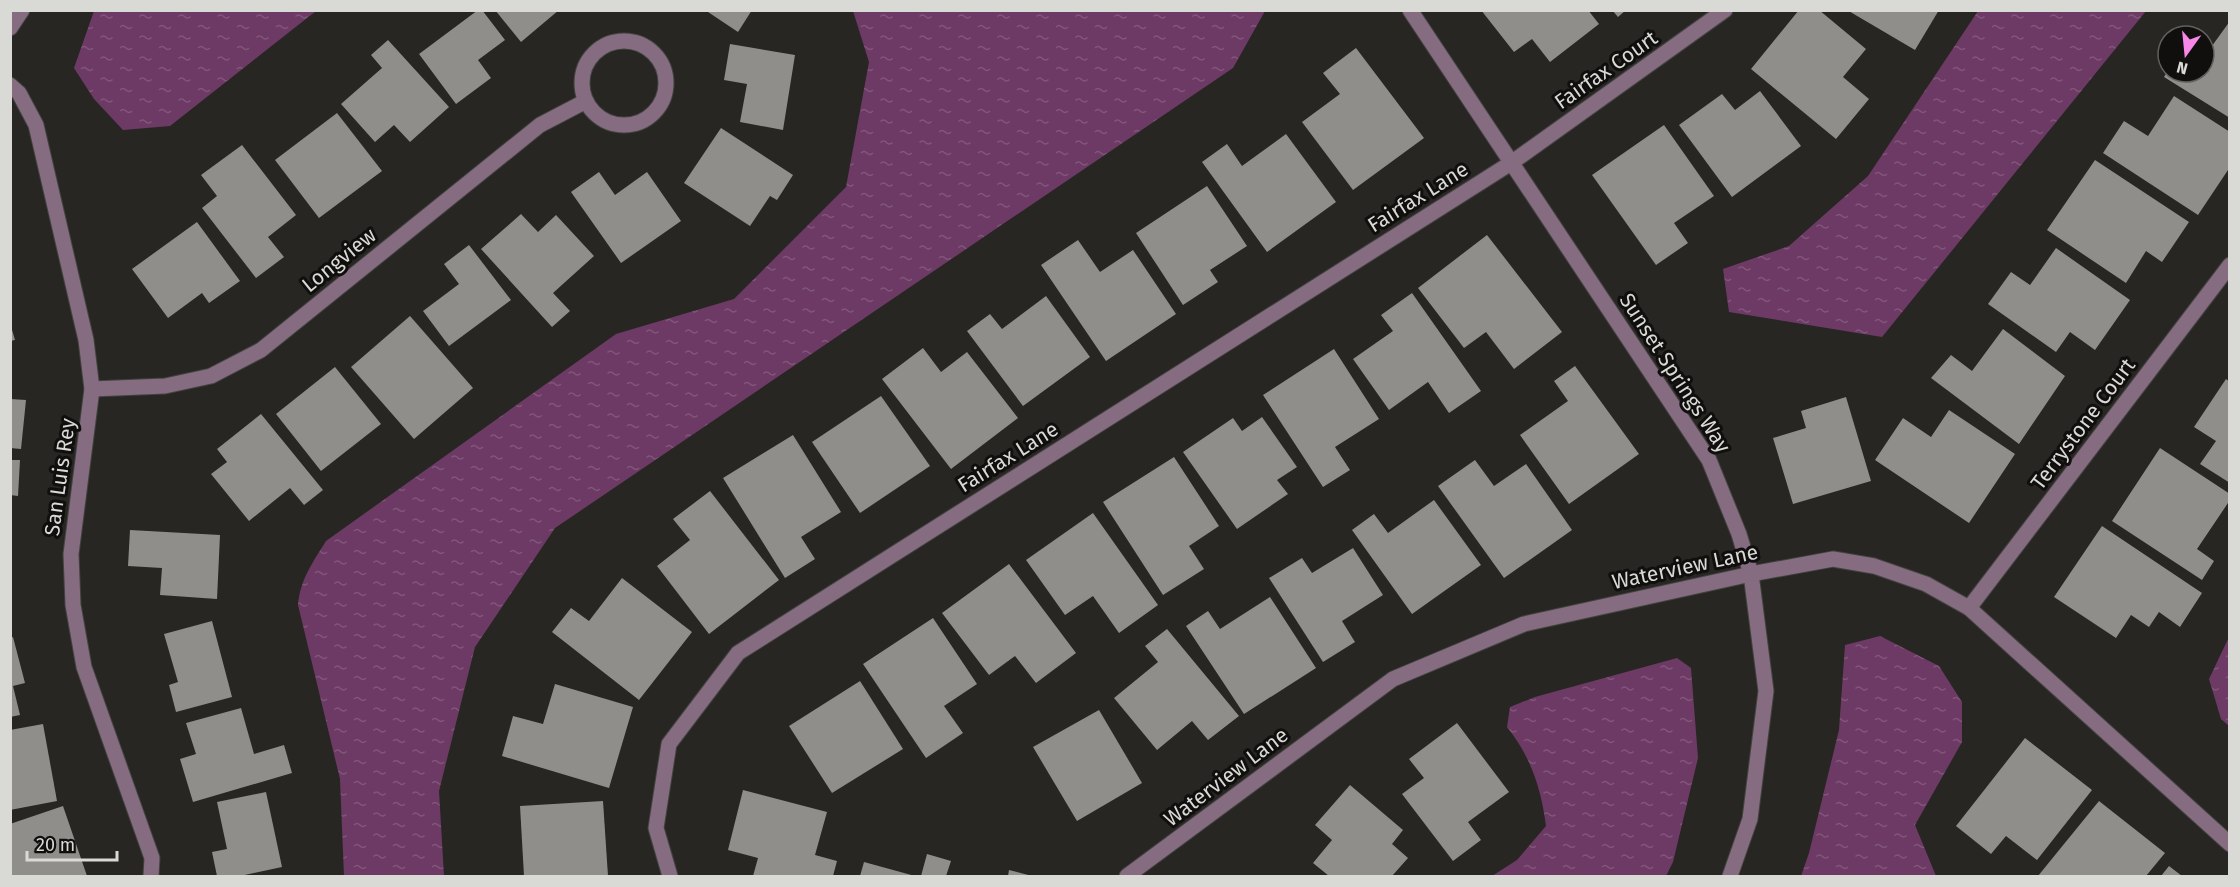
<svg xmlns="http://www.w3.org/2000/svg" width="2240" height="887" viewBox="0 0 2240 887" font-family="'Fira Sans',sans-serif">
	<defs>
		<pattern id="water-ripples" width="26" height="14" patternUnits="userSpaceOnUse" patternTransform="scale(1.5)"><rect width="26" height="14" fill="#6d3a65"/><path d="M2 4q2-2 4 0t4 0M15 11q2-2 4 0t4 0" fill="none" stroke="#81567a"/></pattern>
	</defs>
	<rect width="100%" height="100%" fill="#272623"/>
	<!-- water -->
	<g fill="url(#water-ripples)">
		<path d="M94,11V10L316,11L170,126L123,130L94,99L74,68Z"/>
		<path d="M853,11H1265L1233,68L555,528L475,647L439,791L444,876H344L340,779L298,605C300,580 313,562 326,541L616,334L734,299L846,187L869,62Z"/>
		<path d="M1978,11H2146L1882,337L1729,312L1723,269L1789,246L1868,176Z"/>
		<path d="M1880,636L1939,666L1962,702V742L1915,825L1936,876H1801L1809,853L1839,730L1845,645Z"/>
		<path d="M2229,637V726L2221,719L2209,679Z"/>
		<path d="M1677,658L1691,668L1698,758L1673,862L1666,876H1492L1517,860L1546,826C1541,788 1531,757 1507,727L1510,707L1535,697Z"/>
	</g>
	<!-- building -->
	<g fill="#8f8e8a">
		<path d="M478,10H482L505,40L478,60L491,78L456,104L419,54Z"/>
		<path d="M495,10H559L521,42Z"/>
		<path d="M705,10H752L738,32Z"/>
		<path d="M1481,10H1588L1599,24L1550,62L1532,39L1514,52Z"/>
		<path d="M1612,10H1626L1618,17Z"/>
		<path d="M1799,10H1819L1866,49L1843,77L1869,99L1836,139L1751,69Z"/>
		<path d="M1847,10H1939L1915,50Z"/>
		<path d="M2230,21V118L2164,77L2167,72H2204V57Z"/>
		<path d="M388,40L449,107L410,142L394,125L375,142L341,104L382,68L371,55Z"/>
		<path d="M730,44L795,55L783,130L740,122L747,84L724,80Z"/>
		<path d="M1356,48L1424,138L1353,190L1302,122L1340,94L1323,73Z"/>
		<path d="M1760,91L1801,146L1732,197L1679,125L1722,94L1735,110Z"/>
		<path d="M2174,96L2230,132V167L2198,215L2103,153L2124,121L2148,136Z"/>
		<path d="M337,113L382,171L319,218L275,160Z"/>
		<path d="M1664,125L1714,196L1674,223L1688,243L1656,265L1592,175Z"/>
		<path d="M721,128L793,175L777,200L770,196L750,226L684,183Z"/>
		<path d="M1286,134L1336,202L1267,252L1202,162L1227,144L1242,166Z"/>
		<path d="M242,145L296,215L268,237L284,257L256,278L202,208L217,196L201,175Z"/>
		<path d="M2095,160L2189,222L2162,262L2146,251L2126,283L2047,230Z"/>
		<path d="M599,172L615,195L647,172L681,221L621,263L571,192Z"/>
		<path d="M1207,186L1247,246L1210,270L1218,282L1183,305L1136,233Z"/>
		<path d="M521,214L538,232L556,215L594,256L553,293L570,311L552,327L481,249Z"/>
		<path d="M197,222L240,281L209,303L202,293L168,318L132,269Z"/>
		<path d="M1487,235L1562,332L1514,369L1486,332L1464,348L1418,288Z"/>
		<path d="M1078,240L1100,272L1133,250L1176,314L1106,361L1041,265Z"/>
		<path d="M469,245L511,300L449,346L423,311L459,284L444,264Z"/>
		<path d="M2056,248L2130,300L2095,350L2070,332L2056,352L1988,304L2011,272L2030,285Z"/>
		<path d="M1412,293L1481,391L1449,413L1428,382L1389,410L1353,359L1393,331L1381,315Z"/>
		<path d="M1046,296L1090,357L1023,406L967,331L990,314L1002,329Z"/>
		<path d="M410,316L473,388L414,439L351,367Z"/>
		<path d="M10,323L15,340L10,341Z"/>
		<path d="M2003,329L2065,376L2019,444L1931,378L1951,355L1972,371Z"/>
		<path d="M923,348L941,372L967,352L1018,418L951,469L882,379Z"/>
		<path d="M1334,349L1379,419L1335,447L1350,470L1323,487L1263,395Z"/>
		<path d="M1575,366L1639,454L1569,504L1520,435L1568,401L1554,381Z"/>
		<path d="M335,367L381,424L321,471L276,414Z"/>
		<path d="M2226,379L2230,382V483L2200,464L2216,441L2194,427Z"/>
		<path d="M881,396L930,466L860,513L812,442Z"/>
		<path d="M1846,397L1871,481L1793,504L1773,438L1806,428L1801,411Z"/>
		<path d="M10,399L26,400L21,449L10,448Z"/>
		<path d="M1949,410L2015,454L1969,523L1875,460L1903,418L1931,437Z"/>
		<path d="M261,414L323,490L304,505L290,488L249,521L211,474L227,462L217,449Z"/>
		<path d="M1262,417L1297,467L1277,480L1288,494L1237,529L1183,452L1233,418L1242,431Z"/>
		<path d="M793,435L841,512L801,537L815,559L785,578L723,478Z"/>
		<path d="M2160,448L2230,494V500L2197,549L2214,561L2202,580L2112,521Z"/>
		<path d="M1174,457L1219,526L1189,546L1204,569L1163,595L1103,502Z"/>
		<path d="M10,460H20L18,496L10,495Z"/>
		<path d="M1475,460L1494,486L1526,464L1572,530L1504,578L1438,486Z"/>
		<path d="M710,491L779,580L709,634L657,566L690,540L673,519Z"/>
		<path d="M1434,500L1481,565L1412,614L1352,530L1374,514L1388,533Z"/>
		<path d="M1093,513L1158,605L1119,633L1093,596L1065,615L1026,560Z"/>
		<path d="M2102,526L2202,593L2180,627L2159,612L2149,627L2131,615L2116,638L2054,597Z"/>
		<path d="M130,530L220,535L217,599L160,595L162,568L128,566Z"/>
		<path d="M1353,548L1383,595L1342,621L1355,642L1323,662L1269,578L1302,558L1312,573Z"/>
		<path d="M1009,564L1076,653L1036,683L1015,656L989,675L942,613Z"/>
		<path d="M622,578L692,632L639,700L552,632L571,608L589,621Z"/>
		<path d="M1270,597L1316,668L1244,714L1186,626L1208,611L1220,629Z"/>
		<path d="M933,618L977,684L944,706L963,733L926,758L863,664Z"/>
		<path d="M212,621L232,697L176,712L169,685L178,682L164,634Z"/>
		<path d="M1167,629L1239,716L1208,740L1192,721L1157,750L1114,698L1158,662L1145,646Z"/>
		<path d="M13,637L25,683L13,686L20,715L10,717V638Z"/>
		<path d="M860,681L903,749L832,793L789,726Z"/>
		<path d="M555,684L633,707L609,788L502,756L513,716L543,724Z"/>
		<path d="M241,708L254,754L284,745L292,773L193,802L180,759L196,754L186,723Z"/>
		<path d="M1099,710L1142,783L1077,821L1033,747Z"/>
		<path d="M1457,723L1509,792L1468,822L1481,840L1453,861L1402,794L1424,778L1409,759Z"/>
		<path d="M43,724L57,801L10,810V730Z"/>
		<path d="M2025,738L2092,790L2037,860L2006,836L1991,854L1956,826Z"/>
		<path d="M1350,785L1403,830L1392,844L1408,858L1392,876H1329L1313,863L1332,840L1315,825Z"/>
		<path d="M743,790L827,812L815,855L837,861L833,876H753L758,858L728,850Z"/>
		<path d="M266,792L282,867L240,876H217L212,852L227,849L217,802Z"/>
		<path d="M603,801L608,876H524L520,806Z"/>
		<path d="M2099,801L2165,853L2146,876H2038Z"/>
		<path d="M63,806L87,876H10V824Z"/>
		<path d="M927,854L951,861L946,876H921Z"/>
		<path d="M864,862L915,876H860Z"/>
		<path d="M2169,866L2182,876H2161Z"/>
		<path d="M1009,870L1032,876H1008Z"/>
	</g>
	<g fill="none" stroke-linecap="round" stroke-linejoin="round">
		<!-- minor casing -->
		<g stroke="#434340" stroke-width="17">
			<g id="minor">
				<path d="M1410,10L1709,460L1739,534L1751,574L1766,691L1750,819L1730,876"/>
				<path d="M10,28L22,10"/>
				<circle cx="624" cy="83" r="42"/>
				<path d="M10,85L19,93L36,125L86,340L92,389L71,554L73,605L84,667L152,858L151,876"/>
				<path d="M92,389L165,386L211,376L261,350L540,125L586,101"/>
				<path d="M1969,608L2230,265"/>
				<path d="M670,876L656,828L669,744L738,653L1511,163L1725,10"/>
				<path d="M1127,876L1393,679L1524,624L1751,574L1833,559L1874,566L1926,584L1969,608L2230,844"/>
			</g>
		</g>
		<!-- minor -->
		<use href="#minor" stroke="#856c80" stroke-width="15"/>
	</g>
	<g text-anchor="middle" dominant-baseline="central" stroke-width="6" stroke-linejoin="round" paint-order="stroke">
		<!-- street labels -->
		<g font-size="21" fill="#d9d9d6" stroke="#100f0e">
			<text transform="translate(1606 70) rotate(-35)">Fairfax Court</text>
			<text transform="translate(1418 197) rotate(-32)">Fairfax Lane</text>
			<text transform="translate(339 260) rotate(-39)">Longview</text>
			<text transform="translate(1675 373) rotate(57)">Sunset Springs Way</text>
			<text transform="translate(2083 424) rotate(-53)">Terrystone Court</text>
			<text transform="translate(1008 457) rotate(-32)">Fairfax Lane</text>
			<text transform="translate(60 477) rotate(-82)">San Luis Rey</text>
			<text transform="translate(1685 567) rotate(-12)">Waterview Lane</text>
			<text transform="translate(1226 777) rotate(-37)">Waterview Lane</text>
		</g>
	</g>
	<!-- border -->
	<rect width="2240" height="887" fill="none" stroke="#d9d9d6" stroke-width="24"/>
	<!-- north arrow -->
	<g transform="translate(2186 54) rotate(195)"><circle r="28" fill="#100f0e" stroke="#60605e" stroke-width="1.5"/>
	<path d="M0-4.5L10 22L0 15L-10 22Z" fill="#f987e8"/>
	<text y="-9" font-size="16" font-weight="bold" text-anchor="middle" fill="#d9d9d6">N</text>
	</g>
	<!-- scale -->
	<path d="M27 851v9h90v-9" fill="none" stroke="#d9d9d6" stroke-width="3"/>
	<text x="36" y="851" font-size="18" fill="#d9d9d6" stroke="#100f0e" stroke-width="4.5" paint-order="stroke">20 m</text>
</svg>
